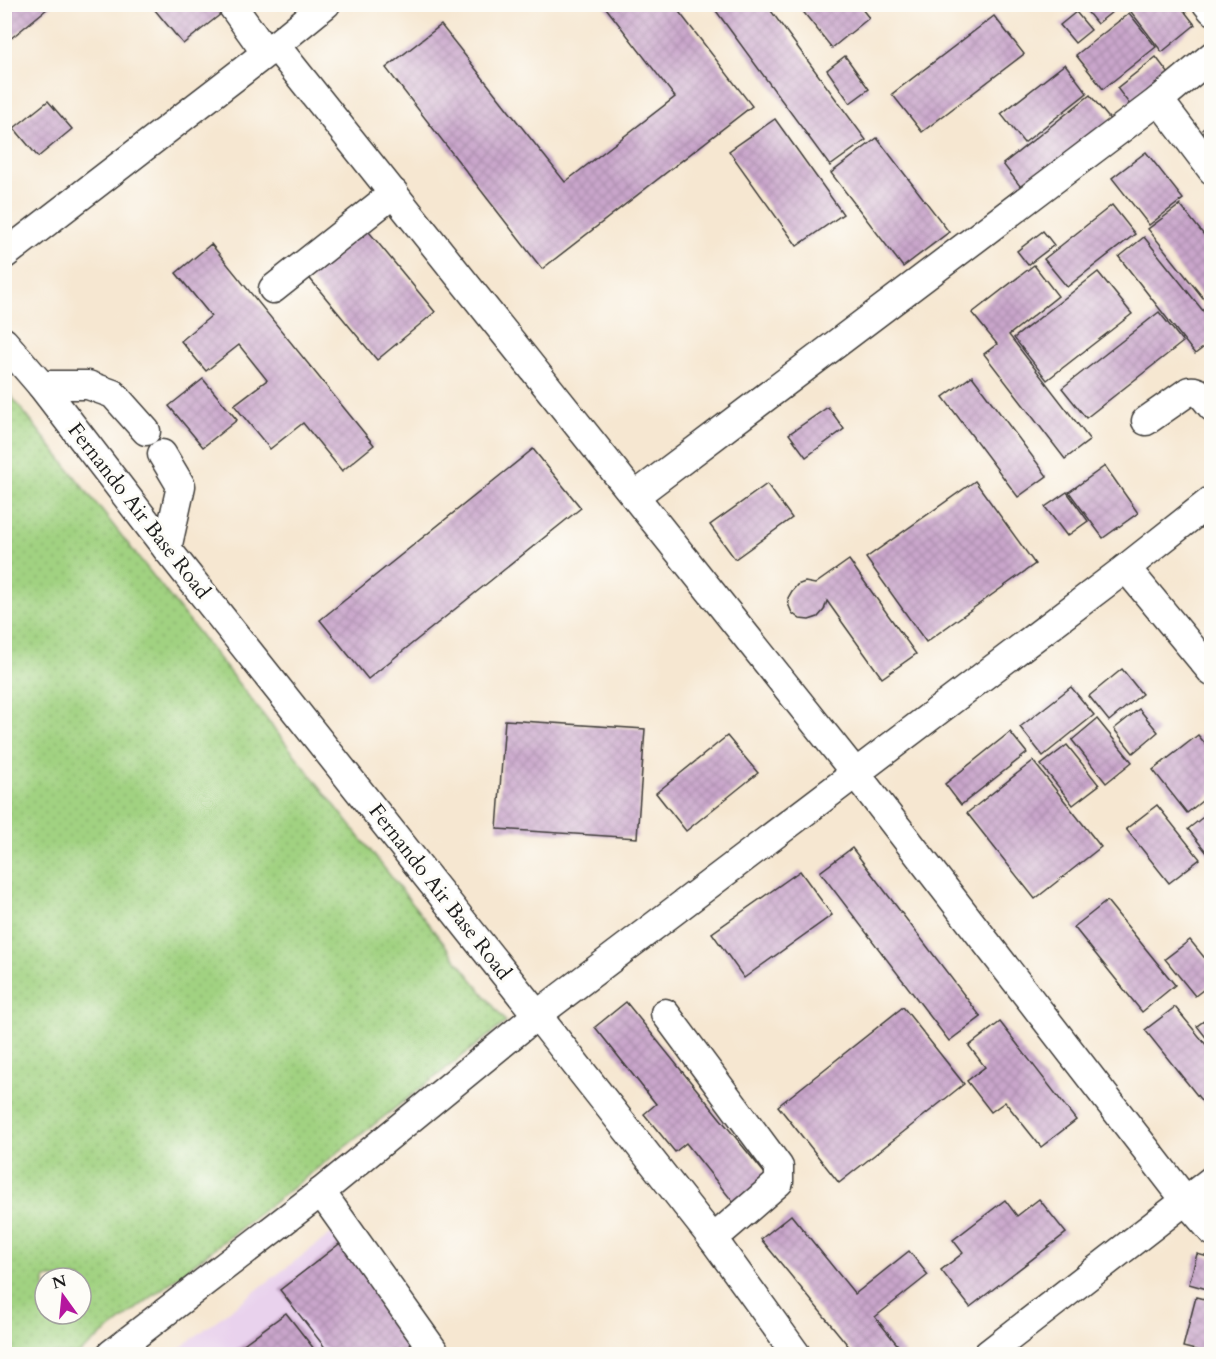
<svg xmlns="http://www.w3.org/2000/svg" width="1216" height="1359" viewBox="0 0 1216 1359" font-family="Cardo,serif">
	<defs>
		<pattern id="grass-dots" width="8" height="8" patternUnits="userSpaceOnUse" patternTransform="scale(1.5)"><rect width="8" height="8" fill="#a1d281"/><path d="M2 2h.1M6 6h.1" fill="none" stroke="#8ab46f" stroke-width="1.8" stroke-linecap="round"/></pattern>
		<pattern id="building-cross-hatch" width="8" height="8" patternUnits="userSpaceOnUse" patternTransform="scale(1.5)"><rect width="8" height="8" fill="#c9a6cb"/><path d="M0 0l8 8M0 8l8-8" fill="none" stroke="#ac8eae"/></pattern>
	</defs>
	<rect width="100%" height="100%" fill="#fdfcf7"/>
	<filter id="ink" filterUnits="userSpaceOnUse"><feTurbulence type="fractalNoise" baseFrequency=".0167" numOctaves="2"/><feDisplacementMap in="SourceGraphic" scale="12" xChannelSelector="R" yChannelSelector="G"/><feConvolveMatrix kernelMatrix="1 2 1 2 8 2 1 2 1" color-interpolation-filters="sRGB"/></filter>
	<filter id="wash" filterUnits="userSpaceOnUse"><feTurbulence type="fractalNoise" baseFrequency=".008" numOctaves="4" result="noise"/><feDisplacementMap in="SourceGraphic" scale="24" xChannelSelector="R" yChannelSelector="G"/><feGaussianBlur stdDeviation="1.35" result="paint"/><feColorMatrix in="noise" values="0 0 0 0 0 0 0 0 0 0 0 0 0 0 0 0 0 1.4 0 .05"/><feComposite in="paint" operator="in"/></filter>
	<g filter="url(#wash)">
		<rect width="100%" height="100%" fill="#f6e7d1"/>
		<!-- built -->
		<path fill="#e9d2ed" d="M336,1230L430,1354H172Z"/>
		<!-- grass -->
		<path fill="url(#grass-dots)" stroke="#5e774e" stroke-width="1.5" fill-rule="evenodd" d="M4,387L506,1022L78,1354H5ZM45,1278H81V1314H45Z"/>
		<g id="blocks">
			<!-- building -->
			<g fill="url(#building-cross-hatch)">
				<path d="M4,4H53L4,44Z"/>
				<path d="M150,4H213L221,14L183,44Z"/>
				<path d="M603,4H673L752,106L542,269L386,68L441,25L565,182L675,97Z"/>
				<path d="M711,4H766L866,140L830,166Z"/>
				<path d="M797,4H858L869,18L832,48Z"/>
				<path d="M1081,4H1122L1097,24Z"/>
				<path d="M1125,4H1179L1195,25L1162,52Z"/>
				<path d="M1076,12L1091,30L1075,43L1060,25Z"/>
				<path d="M1129,13L1156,47L1103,89L1076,55Z"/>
				<path d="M994,16L1024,54L922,132L892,94Z"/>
				<path d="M845,56L869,89L850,103L827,70Z"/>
				<path d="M1156,57L1169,74L1130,105L1117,88Z"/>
				<path d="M1065,64L1087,93L1024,143L1001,114Z"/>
				<path d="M1090,95L1112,122L1024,191L1003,164Z"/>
				<path d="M48,101L72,129L38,157L14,128Z"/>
				<path d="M775,119L843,214L797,246L729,151Z"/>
				<path d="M1212,122V140L1203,129Z"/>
				<path d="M877,138L949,232L903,267L831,173Z"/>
				<path d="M1146,152L1183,199L1149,225L1112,178Z"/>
				<path d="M1112,205L1135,234L1067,287L1044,259Z"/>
				<path d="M1180,205L1212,245V309L1148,229Z"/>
				<path d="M360,221L435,312L377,360L302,269Z"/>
				<path d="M1043,231L1054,245L1028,265L1017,251Z"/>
				<path d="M1144,237L1212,322V341L1195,354L1119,257Z"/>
				<path d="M211,244L374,445L342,471L303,423L270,449L234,405L267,380L239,345L206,371L181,341L211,316L176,273Z"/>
				<path d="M1034,265L1058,296L1009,335L1090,440L1065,459L984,354L997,344L972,313Z"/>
				<path d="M1098,272L1132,314L1047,380L1014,338Z"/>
				<path d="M1159,312L1183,342L1086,418L1062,388Z"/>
				<path d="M972,376L1047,476L1018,497L943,397Z"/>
				<path d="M203,379L237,420L203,447L169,406Z"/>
				<path d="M828,407L844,429L806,457L789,434Z"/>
				<path d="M533,449L581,508L368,679L320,620Z"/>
				<path d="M1105,466L1138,513L1103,538L1069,492Z"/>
				<path d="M975,481L1035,564L926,642L866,558Z"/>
				<path d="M767,484L792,518L735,559L710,525Z"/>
				<path d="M1067,492L1088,521L1067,536L1045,507Z"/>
				<path d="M849,560L916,654L882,678L827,601L824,610L818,617L809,620L800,619L792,613L789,606L788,598L792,591L797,585L805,582L815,584Z"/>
				<path d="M1122,669L1142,694L1109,721L1089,696Z"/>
				<path d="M1071,687L1094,715L1043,756L1020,727Z"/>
				<path d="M1139,709L1158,732L1133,753L1114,729Z"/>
				<path d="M1097,719L1132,762L1106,783L1072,740Z"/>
				<path d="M505,720L645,729L637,838L497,829Z"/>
				<path d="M1010,732L1027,753L961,805L945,784Z"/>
				<path d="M1198,735L1212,752V793L1187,813L1153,770Z"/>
				<path d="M727,736L758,773L686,831L656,793Z"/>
				<path d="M1067,745L1099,785L1073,805L1041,765Z"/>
				<path d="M1033,761L1101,847L1035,899L967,813Z"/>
				<path d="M1157,805L1200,859L1169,883L1126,829Z"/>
				<path d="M1212,810V859L1188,829Z"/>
				<path d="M852,848L981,1017L949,1041L820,872Z"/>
				<path d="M800,871L832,915L744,978L712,933Z"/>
				<path d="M1107,901L1175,985L1142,1012L1074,927Z"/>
				<path d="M1190,940L1212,967V983L1195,996L1165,959Z"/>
				<path d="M626,1002L770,1180L737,1207L686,1143L675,1152L644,1114L656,1104L595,1027Z"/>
				<path d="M903,1007L964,1084L839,1183L778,1106Z"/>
				<path d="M1175,1007L1212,1052V1114L1145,1030Z"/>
				<path d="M1212,1015V1045L1197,1026Z"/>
				<path d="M1000,1022L1076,1120L1041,1147L1005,1102L991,1112L967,1081L985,1067L969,1046Z"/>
				<path d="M1039,1199L1066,1233L970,1307L941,1270L963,1253L953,1240L1005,1200L1017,1216Z"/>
				<path d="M791,1215L855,1294L909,1251L928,1275L875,1317L905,1354H855L761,1239Z"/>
				<path d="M343,1241L430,1354H330L280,1290Z"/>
				<path d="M1197,1254L1212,1258V1272L1207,1289L1189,1284Z"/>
				<path d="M1196,1297L1212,1301V1354L1183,1347Z"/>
				<path d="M286,1313L318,1354H230Z"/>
			</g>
		</g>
	</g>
	<g filter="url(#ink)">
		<use href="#blocks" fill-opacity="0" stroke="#3d3a37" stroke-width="1.5"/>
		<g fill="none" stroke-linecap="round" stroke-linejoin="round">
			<!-- minor casing -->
			<g stroke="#3d3a37" stroke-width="31">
				<g id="minor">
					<path d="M231,4L266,53"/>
					<path d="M1207,4L1212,10"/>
					<path d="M275,45L856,774L1186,1201L1212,1231"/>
					<path d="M1159,100L1212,170"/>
					<path d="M4,255L266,53L326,4"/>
					<path d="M273,289L394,193"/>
					<path d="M4,342L41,385L167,549L537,1015L321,1192L111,1354"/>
					<path d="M41,385H88L113,394L146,431"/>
					<path d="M1146,421L1189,391C1200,389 1205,399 1212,407"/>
					<path d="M162,454L181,486L167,549"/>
					<path d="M635,496L1159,100L1212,56"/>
					<path d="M1126,568L1212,672"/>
					<path d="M665,1013L779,1167V1182L713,1239"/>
					<path d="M321,1192L436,1354"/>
					<path d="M796,1354L713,1239L537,1015L1126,568L1212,500"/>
					<path d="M988,1354L1212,1180"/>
				</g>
			</g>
			<!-- minor -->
			<use href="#minor" stroke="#fff" stroke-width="28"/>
		</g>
	</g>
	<g text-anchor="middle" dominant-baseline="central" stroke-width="6" stroke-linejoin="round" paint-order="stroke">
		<!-- street labels -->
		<g font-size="21" fill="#1c1c1c" stroke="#fdfcf7">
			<text transform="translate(139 511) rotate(52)">Fernando Air Base Road</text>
			<text transform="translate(440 892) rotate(52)">Fernando Air Base Road</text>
		</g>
	</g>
	<!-- margin -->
	<rect width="1216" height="1359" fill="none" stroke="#fdfcf7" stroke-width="24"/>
	<!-- north arrow -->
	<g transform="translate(63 1296) rotate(345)"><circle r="28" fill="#fdfcf7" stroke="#a3a29f" stroke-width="1.5"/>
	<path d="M0-4.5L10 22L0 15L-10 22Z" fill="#b5179e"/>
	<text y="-9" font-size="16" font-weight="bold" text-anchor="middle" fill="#1c1c1c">N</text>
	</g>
</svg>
